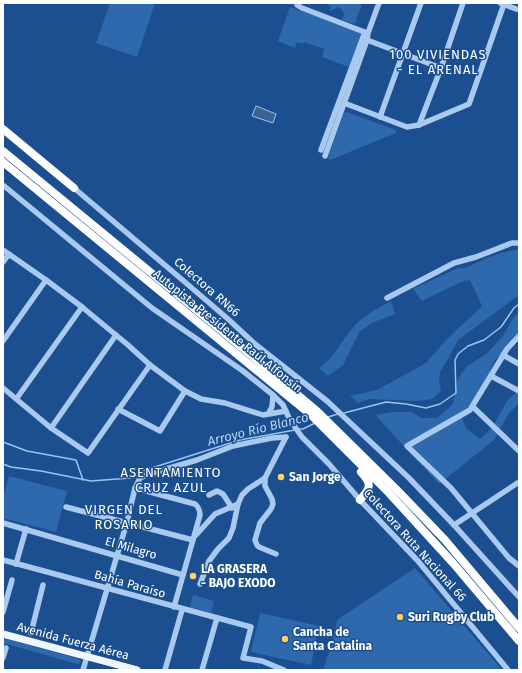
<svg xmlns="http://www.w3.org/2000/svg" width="522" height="673" viewBox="0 0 522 673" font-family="'Fira Sans',sans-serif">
	<rect width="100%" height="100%" fill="#1b4f8f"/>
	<!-- green -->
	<g fill="#2e69ad">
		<path d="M110,3H155L137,57L96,43Z"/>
		<path d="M326,3H364H362L361,7V8L356,19L357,20L355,24L342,20L344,13L342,11V9L336,7L335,10L333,9L332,11L329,10L331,7Z"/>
		<path d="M290,7L362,33L349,67L322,57L324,49L304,42L303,44L297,42L295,48L278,41Z"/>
		<path d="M347,112L396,130V133L330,160L328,158L344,113Z"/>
		<path d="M519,249V295L458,340L448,359L440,372L439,379L441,391L432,399L418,401L370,399L358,403L350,396L377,390L426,363L447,339L482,306L470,280L463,281L422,301L413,289L458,268H464L500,253Z"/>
		<path d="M391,301L395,314L372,323L360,331L343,365L328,376L319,368C336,356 339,344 351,330C361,317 376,309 391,301Z"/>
		<path d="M519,313V335L516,342L494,361L483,389L462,418L466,428L480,439L492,428L507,401L519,390V403L509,413L494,440L439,484L375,415L394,412H411L422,418H437L453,404L458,379L467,366L486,354L503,336L513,318Z"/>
		<path d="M9,476L67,491L56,532L3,518V498Z"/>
		<path d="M415,568L502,670H323L333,640L337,620Z"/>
		<path d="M193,595L214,601L211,613L190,607Z"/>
		<path d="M260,613L319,626L311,665L251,652Z"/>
		<path d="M3,638L79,659L81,662L77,664L3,643Z"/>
	</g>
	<!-- water -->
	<path fill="#3c6290" stroke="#9cc4f0" d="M256,106L276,114L273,123L252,116Z"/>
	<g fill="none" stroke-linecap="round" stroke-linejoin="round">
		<!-- stream -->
		<g stroke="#9cc4f0" stroke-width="1.5">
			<path d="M344,413L386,402L406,404L426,408L440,404L456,393L455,360L458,354L468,346L484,340L501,327L514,308L519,304"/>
			<path d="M328,417L338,414"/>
			<path d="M299,429H303L315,423"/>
			<path d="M3,442L27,451L76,460L83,480"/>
			<path d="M3,464L11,467L41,471L91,481L130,478L142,471L240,440L295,430"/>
		</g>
		<!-- minor -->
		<g stroke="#a9c9ee" stroke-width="5.5">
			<path d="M297,3V5L302,8L367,33"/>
			<path d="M500,3L519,10"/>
			<path d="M367,40L441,68"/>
			<path d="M344,103L407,127L419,125L469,104L504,4"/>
			<path d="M380,117L421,3"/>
			<path d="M419,125L441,68L463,3"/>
			<path d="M321,150L365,32"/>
			<path d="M325,156L367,40L368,33L379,3"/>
			<path d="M3,185L152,308L243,371L273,395L283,405L290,420L302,437L329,464L360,500L418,561L508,670"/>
			<path d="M74,188L186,283L228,319L255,344L327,401L409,478L454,525L519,597"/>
			<path d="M3,250L46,280L82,307L128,345L150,365L185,391L201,399L225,403L263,415L268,414L272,407L273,395"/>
			<path d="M3,262L9,254"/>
			<path d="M387,298L454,263L476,257L512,243H519"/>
			<path d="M519,336L507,349L470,410L407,446L451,488L509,558L519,566"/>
			<path d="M3,341L46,280"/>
			<path d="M503,355L519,364"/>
			<path d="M491,376L519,391"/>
			<path d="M3,388L51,428L88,453L150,365"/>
			<path d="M17,398L82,307"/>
			<path d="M473,407L519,451"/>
			<path d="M118,409L160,431L185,391"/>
			<path d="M269,414L286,411"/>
			<path d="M51,428L116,335"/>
			<path d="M265,478V486L272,499L273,504L271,509L260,523L255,540L257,545L259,547L276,554"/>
			<path d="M135,488L195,504C198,506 200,511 200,515L174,607"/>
			<path d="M209,495L217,491L223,494L232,508"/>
			<path d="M66,507L193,540"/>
			<path d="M3,523L183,575"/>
			<path d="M454,525L519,482"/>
			<path d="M196,535L215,514L238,504"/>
			<path d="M3,560L251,627L243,658L262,661L284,670"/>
			<path d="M16,564L26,529"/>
			<path d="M200,584L209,561L218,549L229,538L233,528L238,504L242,495L248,489L265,478L286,437"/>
			<path d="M3,612L12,580"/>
			<path d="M31,633L43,585"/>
			<path d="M3,658L6,648"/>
			<path d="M83,670L127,522L135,488L140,478L146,475L197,460L233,446L272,438L286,437"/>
			<path d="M165,670L182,610"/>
			<path d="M202,670L217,618"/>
		</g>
		<!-- major -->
		<path stroke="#f0f6ff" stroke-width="7" d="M3,634L137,670"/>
		<!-- highway -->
		<g stroke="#fff" stroke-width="8">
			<path d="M3,129L74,188"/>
			<path d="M3,151L234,341L318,412L398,491L445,540L519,628"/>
			<path d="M3,162L311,415L389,493L453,563L519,641"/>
			<path d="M360,500C370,488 373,485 361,472"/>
		</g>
	</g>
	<!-- markers -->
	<g fill="#ffd166" stroke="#1b4f8f" stroke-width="1.5">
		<circle cx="281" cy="477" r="4"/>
		<circle cx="193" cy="576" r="4"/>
		<circle cx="400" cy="617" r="4"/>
		<circle cx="285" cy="639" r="4"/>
	</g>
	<g text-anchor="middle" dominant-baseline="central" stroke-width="3" stroke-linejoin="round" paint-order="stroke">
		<!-- street labels -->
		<g font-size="12" fill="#fff" stroke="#1b4f8f">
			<text transform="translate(207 287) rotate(41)">Colectora RN66</text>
			<text transform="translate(228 331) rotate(39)">Autopista Presidente Raúl Alfonsín</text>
			<text transform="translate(415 545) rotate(48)">Colectora Ruta Nacional 66</text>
			<text transform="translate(131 548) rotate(16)">El Milagro</text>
			<text transform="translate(130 584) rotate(16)">Bahía Paraíso</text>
			<text transform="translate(73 641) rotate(15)">Avenida Fuerza Aérea</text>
		</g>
		<!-- poi labels -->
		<g font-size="12" font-weight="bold" fill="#fff" stroke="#1b4f8f" text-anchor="start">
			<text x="289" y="477">San Jorge</text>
			<text x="201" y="569">LA GRASERA<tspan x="201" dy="14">- BAJO EXODO</tspan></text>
			<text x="408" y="617">Suri Rugby Club</text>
			<text x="293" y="632">Cancha de<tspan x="293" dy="14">Santa Catalina</tspan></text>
		</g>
		<!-- neighbourhood labels -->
		<g font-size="13" letter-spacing="1" fill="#fff" stroke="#1b4f8f">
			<text x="438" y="54">100 VIVIENDAS<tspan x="438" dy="15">- EL ARENAL</tspan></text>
			<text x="171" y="472">ASENTAMIENTO<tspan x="171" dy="15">CRUZ AZUL</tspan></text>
			<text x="124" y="509">VIRGEN DEL<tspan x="124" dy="15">ROSARIO</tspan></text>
		</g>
		<!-- water labels -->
		<g font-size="13" font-style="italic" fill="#b5d3f5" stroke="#1b4f8f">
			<text transform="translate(258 429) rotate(-14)">Arroyo Río Blanco</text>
		</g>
	</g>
	<!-- border -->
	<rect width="522" height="673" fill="none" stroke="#ffffff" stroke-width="8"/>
</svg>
